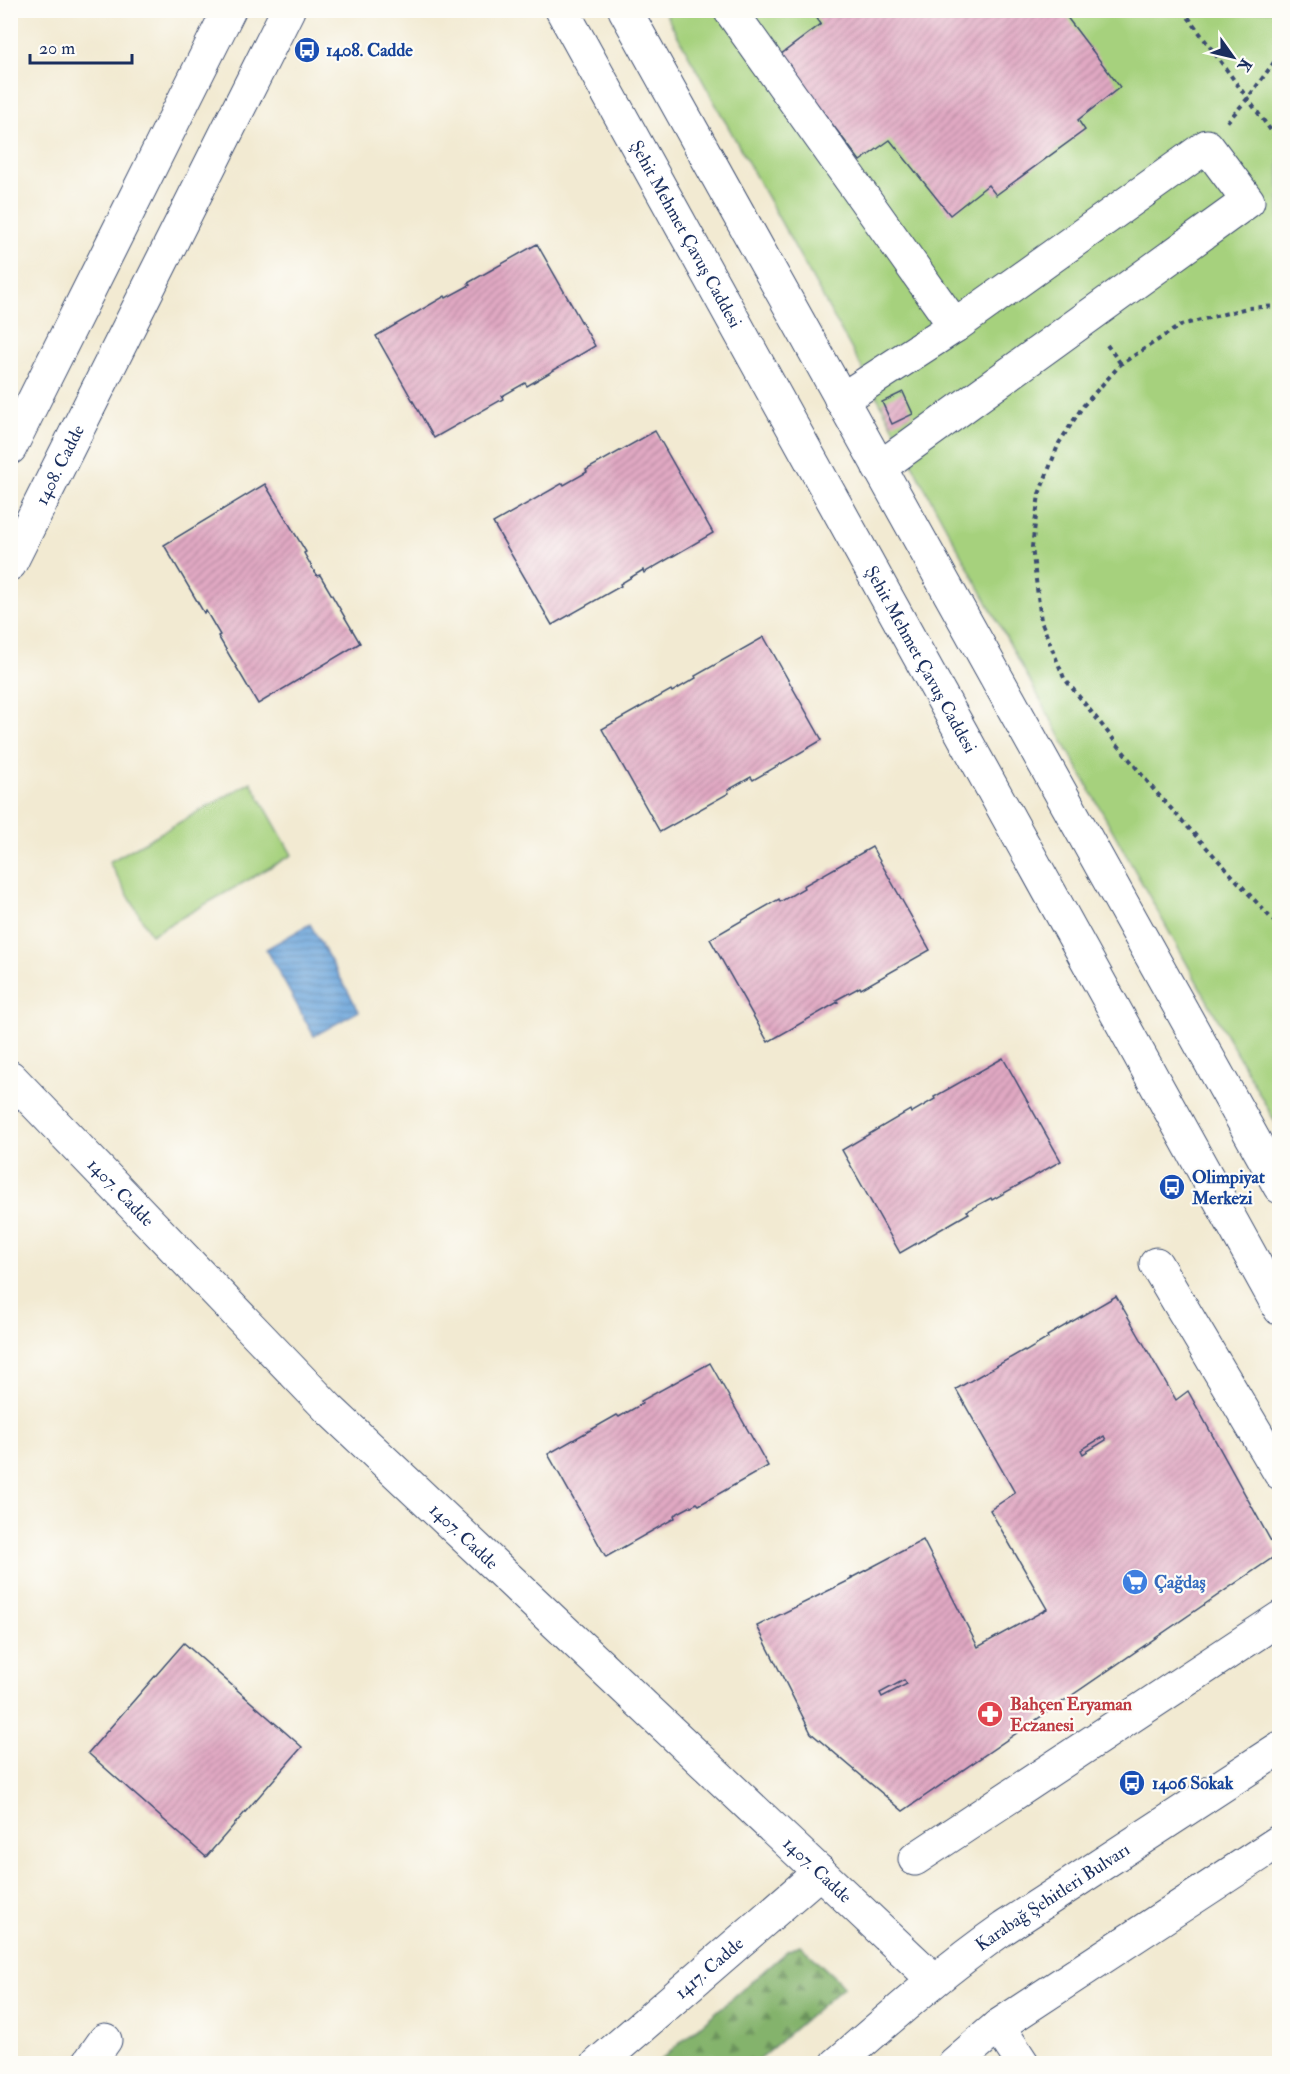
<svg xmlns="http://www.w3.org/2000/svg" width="1290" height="2074" viewBox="0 0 1290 2074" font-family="'IM FELL Double Pica',serif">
	<defs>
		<pattern id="forest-firs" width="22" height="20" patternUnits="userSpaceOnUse" patternTransform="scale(1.5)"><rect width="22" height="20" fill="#84b36c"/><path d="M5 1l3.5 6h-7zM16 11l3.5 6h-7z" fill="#6b925c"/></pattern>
		<pattern id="water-rules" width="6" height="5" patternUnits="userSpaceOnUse" patternTransform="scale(1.5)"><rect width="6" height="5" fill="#6ba4da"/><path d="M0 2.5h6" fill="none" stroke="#5786b4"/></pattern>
		<pattern id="building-hatch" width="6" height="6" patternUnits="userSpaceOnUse" patternTransform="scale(1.5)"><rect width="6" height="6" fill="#e1a9c3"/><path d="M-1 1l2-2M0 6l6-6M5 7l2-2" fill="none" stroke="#b68aa2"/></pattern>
	</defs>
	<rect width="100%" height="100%" fill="#fdfcf7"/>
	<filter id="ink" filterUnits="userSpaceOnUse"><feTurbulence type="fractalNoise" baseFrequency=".0167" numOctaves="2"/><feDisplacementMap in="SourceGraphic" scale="12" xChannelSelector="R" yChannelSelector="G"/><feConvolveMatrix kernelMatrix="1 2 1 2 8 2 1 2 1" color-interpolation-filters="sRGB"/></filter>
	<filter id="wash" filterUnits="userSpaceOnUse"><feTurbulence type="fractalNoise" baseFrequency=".008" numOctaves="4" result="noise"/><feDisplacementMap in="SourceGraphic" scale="24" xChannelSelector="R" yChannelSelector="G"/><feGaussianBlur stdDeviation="1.35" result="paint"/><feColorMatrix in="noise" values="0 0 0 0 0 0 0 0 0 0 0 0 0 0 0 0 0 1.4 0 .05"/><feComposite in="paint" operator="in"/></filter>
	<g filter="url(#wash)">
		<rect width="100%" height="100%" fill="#f2ead2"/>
		<!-- forest -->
		<path fill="url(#forest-firs)" stroke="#507165" stroke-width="1.5" d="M800,1945L844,1986L755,2063H657L787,1951Z"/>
		<!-- pitch -->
		<g fill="#a6d17d" stroke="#60806e" stroke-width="1.5">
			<path d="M664,11H1279V1129L1066,747L927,492L863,370Z"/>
			<path d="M251,782L292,855L151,935L109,862Z"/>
		</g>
		<!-- water -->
		<path fill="url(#water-rules)" stroke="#436a9c" stroke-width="1.5" d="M310,924L359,1011L314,1036L266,949Z"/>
		<g id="blocks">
			<!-- building -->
			<g fill="url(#building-hatch)" fill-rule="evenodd">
				<path d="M811,10H1065L1063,12L1120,87L1078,120L1085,130L996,195L988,185L950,215L890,140L860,161L780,55L821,24Z"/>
				<path d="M537,244L595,346L527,386L525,383L502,396L503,399L434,438L376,336L445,296L446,298L470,285L468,283Z"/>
				<path d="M903,392L913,414L892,424L882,402Z"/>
				<path d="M655,431L713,533L644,573L643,570L620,584L621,586L552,625L493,523L563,483L564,485L587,472L586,470Z"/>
				<path d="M265,484L306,552L304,553L317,576L320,575L360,643L258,704L218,636L220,635L206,611L204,613L164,545Z"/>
				<path d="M764,637L822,740L753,780L751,777L728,790L729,793L660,832L602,729L671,690L672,692L696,678L695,676Z"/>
				<path d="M872,847L930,950L861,989L860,987L836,1000L838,1002L768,1042L710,939L779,899L780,902L804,888L803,886Z"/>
				<path d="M1003,1058L1061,1161L992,1200L991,1198L967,1211L969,1213L900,1253L842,1150L910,1110L911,1113L935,1099L934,1097Z"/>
				<path d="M1116,1296L1176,1400L1188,1391L1278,1554L903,1811L811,1733L757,1626L852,1579L851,1578L923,1540L978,1647L1047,1609L990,1510L1015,1493L956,1389L1024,1350L1025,1352L1048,1338L1047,1336ZM1104,1436L1106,1440L1083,1454L1081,1450ZM904,1680L907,1684L882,1697L880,1693Z"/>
				<path d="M710,1363L768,1466L699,1505L697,1503L674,1515L675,1518L606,1557L548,1454L617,1415L619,1417L642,1404L641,1401Z"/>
				<path d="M184,1643L302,1747L206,1857L88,1753Z"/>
			</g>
		</g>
	</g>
	<g filter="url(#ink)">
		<use href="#blocks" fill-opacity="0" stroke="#3b4b6f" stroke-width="1.5"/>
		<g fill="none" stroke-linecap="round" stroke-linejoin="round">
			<!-- minor casing -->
			<g stroke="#3b4b6f" stroke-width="35">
				<g id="minor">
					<path d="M730,10L955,326"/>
					<path d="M841,400L955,326L1207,146L1248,201L879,468"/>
					<path id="s1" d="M10,1077L329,1409L934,1980"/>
					<path d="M1156,1264L1280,1473"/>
					<path d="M915,1859L1280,1618"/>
					<path d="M998,2026L1023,2064"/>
					<path d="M88,2064L105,2040"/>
					<path id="s2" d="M598,2064L820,1872"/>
				</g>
			</g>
			<!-- major casing -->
			<g stroke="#3b4b6f" stroke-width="35">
				<g id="major">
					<path id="s3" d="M562,10L1280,1309"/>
					<path d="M625,10L1280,1187"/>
					<path d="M10,448L229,10"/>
					<path id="s4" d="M10,564L288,10"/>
					<path id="s5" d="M837,2064C891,2017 945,1969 1004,1928L1280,1748"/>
					<path d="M954,2064L998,2026L1280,1841"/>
				</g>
			</g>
			<!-- path -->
			<g stroke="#3b4b6f" stroke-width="4" stroke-dasharray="4.5 4.5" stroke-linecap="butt">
				<path d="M1183,10L1280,143"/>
				<path d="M1227,122L1248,98L1280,54"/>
				<path d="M1280,306L1247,308L1181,325L1121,364L1083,406L1059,443L1039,494L1032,547L1041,621L1064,678L1155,791L1280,928"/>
				<path d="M1107,345L1121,364"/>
			</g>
			<!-- minor -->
			<use href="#minor" stroke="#fff" stroke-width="33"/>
			<!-- major -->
			<use href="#major" stroke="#fff" stroke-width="33"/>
		</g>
	</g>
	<!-- icons -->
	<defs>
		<g id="bus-disc" transform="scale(1.35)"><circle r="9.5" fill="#1a4fb4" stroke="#fdfcf7"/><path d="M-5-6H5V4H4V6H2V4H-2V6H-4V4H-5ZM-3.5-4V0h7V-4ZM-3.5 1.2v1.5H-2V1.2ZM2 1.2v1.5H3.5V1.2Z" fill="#fff"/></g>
		<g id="supermarket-disc" transform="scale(1.35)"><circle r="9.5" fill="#3f7fe0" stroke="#fdfcf7"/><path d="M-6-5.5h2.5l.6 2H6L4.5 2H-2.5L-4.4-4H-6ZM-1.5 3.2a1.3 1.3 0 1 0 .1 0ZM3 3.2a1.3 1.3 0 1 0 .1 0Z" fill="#fff"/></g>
		<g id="pharmacy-disc" transform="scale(1.35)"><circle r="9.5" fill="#e0444e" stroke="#fdfcf7"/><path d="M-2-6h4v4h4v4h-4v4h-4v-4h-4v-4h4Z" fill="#fff"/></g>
	</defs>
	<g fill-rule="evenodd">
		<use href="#bus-disc" x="307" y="50"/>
		<use href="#bus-disc" x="1172" y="1187"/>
		<use href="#supermarket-disc" x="1135" y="1582"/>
		<use href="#pharmacy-disc" x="990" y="1714"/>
		<use href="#bus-disc" x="1132" y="1783"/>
	</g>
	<g text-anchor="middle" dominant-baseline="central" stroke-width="4.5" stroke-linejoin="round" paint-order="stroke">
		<!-- transit labels -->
		<g font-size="18" font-weight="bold" fill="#164399" stroke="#fdfcf7" text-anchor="start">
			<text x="326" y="50">1408. Cadde</text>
			<text x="1192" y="1177">Olimpiyat<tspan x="1192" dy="21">Merkezi</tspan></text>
			<text x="1152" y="1783">1406 Sokak</text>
		</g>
		<!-- street labels -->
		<g font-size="18" fill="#1b2f5e" stroke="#fdfcf7">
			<text stroke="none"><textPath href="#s3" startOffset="256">Şehit Mehmet Çavuş Caddesi</textPath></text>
			<text stroke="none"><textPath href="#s4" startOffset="111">1408. Cadde</textPath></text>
			<text stroke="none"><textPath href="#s3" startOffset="742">Şehit Mehmet Çavuş Caddesi</textPath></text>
			<text stroke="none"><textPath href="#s1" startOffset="160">1407. Cadde</textPath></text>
			<text stroke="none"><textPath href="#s1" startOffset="646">1407. Cadde</textPath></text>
			<text stroke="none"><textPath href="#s1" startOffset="1132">1407. Cadde</textPath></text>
			<text stroke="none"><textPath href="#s5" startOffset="273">Karabağ Şehitleri Bulvarı</textPath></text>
			<text stroke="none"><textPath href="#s2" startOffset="147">1417. Cadde</textPath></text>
		</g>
		<!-- shop labels -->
		<g font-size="18" font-weight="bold" fill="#366cbe" stroke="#fdfcf7" text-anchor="start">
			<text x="1154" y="1582">Çağdaş</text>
		</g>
		<!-- health labels -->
		<g font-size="18" font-weight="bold" fill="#be3a42" stroke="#fdfcf7" text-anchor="start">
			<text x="1010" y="1704">Bahçen Eryaman<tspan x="1010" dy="21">Eczanesi</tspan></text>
		</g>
	</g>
	<!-- margin -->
	<rect width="1290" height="2074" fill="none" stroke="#fdfcf7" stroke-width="36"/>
	<!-- north arrow -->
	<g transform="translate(1233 57) rotate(124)" stroke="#fdfcf7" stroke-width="4.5" paint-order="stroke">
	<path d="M0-4.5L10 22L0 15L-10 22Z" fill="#1b2f5e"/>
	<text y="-9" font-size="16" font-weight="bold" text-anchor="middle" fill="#1b2f5e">K</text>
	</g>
	<!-- scale -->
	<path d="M30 54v9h102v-9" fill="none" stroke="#1b2f5e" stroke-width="3"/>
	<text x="39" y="54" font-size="18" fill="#1b2f5e" stroke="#fdfcf7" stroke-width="4.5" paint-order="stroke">20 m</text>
</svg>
